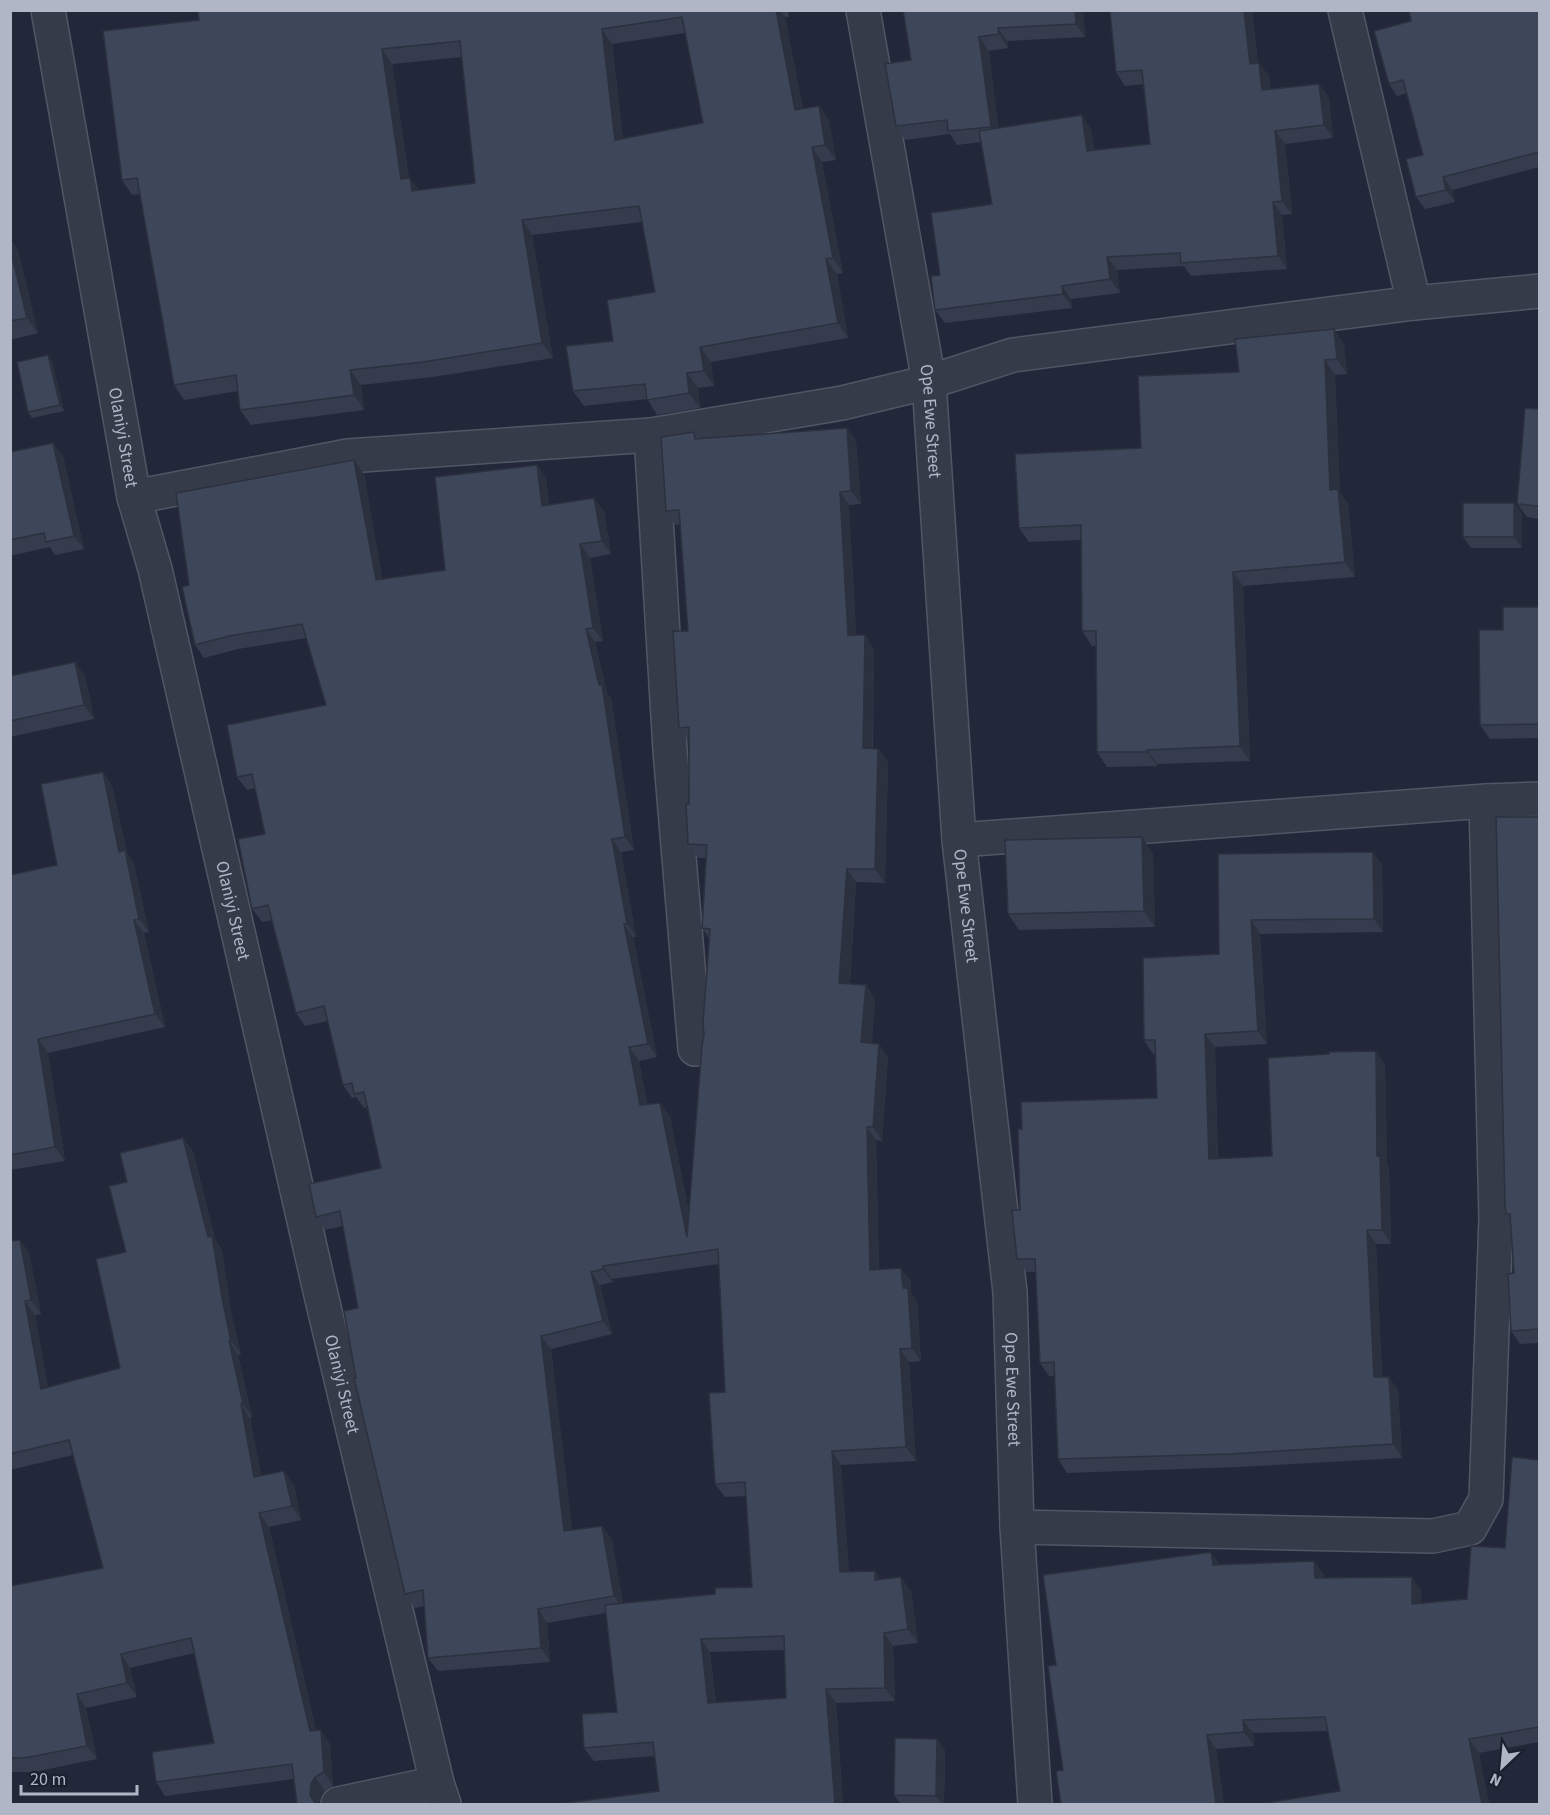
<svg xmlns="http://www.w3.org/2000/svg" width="1550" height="1815" viewBox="0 0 1550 1815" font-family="'Source Sans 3',sans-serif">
	<rect width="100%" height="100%" fill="#22283a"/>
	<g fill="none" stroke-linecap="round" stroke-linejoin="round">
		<!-- street casing -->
		<g stroke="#515665" stroke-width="36">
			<g id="street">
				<path id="s1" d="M48,10L134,497L155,569L321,1295L437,1783L444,1804"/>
				<path id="s2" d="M863,10L929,382L959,840L1010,1292L1017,1527L1035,1804"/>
				<path d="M1345,10L1414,303"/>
				<path d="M651,435L670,750L695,1049"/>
				<path d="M134,497L348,456L651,435L842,403L929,382L1013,355L1414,303L1540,291"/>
				<path d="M959,840L1486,801L1540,799"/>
				<path d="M1017,1527L1433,1536L1470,1528L1486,1499L1496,1218L1486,801"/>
				<path d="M338,1804L437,1783"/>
			</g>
		</g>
		<!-- street -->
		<use href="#street" stroke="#363b4a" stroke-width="33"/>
	</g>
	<!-- wall -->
	<g fill="#353c4d" fill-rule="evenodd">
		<path d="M204,10H788L789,17H785L803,109L819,106L829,121L836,160L822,162L843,273L837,274L848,338L711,362L714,386L698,388L700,408L657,415L647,399L584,406L573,391L655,292L642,222L532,235L553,358L433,377L361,385L364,410L251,425L240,410L238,391L184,400L174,385L140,194L132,195L122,180ZM685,33L703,123L623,139L612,44ZM462,57L475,183L419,190L409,178L392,64Z"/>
		<path d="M903,10H1083L1085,37L1007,41L1008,48L989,51L998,128L1091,129L1094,150L1150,144L1143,84L1125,86L1116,72L1123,10H1252L1258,63L1269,76L1270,89L1319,84L1329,98L1333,138L1285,144L1292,214L1282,215L1287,269L1191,276L1184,266L1117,270L1120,293L1071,299L1072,308L945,323L935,310L940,275L992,204L981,142L957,145L950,134L905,140L896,126L911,60Z"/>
		<path d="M1539,10V167L1452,190L1455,202L1425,209L1416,197L1423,155L1407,93L1397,96L1389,84Z"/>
		<path d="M10,239L18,250L38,333L10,340Z"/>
		<path d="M1344,344L1347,374L1335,375L1340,492L1348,504L1355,577L1243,586L1250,761L1157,764V766L1107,767L1097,752L1096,646H1092L1082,631L1081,540L1029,542L1019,528L1141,448L1239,372Z"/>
		<path d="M48,355L52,361L64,411L32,418L28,412Z"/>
		<path d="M1539,409V519L1527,517L1517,504Z"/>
		<path d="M847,428L856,441L861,504L849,505L856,635L874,649L873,749H878L888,762L885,883L856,882L850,984L866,985L875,999L872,1043L888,1057L882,1141L876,1140L879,1269L911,1281V1293L917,1301L921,1361L909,1362L916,1461L841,1465L849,1571H875L881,1580L911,1591L918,1643L893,1646L895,1701L836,1703L843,1804H558L659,1791L655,1756L594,1761L584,1748L617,1712L606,1613L547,1623L550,1662L438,1671L428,1658L424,1606L415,1608L405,1594L356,1378L358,1308L343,1226L325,1230L316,1217L381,1168L367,1107L364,1108L356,1097L352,1098L343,1085L328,1021L305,1026L296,1013L272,920L262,922L252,909L265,834L255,788L247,790L237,777L326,705L306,638L238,649L204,658L195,645L189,585L364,474L382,579L445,570L537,465L546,478L549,505L604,511L611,554L590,558L603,641L595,642L607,693L611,698L634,850L621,852L636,937H633L657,1057L639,1061L647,1104L670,1116L689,1213L704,1035L710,940L702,928L706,858H698L688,844L689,741L679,728L688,631L680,524L675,525L666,511L694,432L699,438ZM719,1264L725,1392L715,1484L725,1497L746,1496L752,1587L715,1594L623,1604L612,1540L602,1526L572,1530L551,1349L612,1334L600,1285L613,1282L612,1279ZM785,1650L786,1698L716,1703L710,1652Z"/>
		<path d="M10,452L63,456L84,549L55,555L50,547L10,556Z"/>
		<path d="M1514,503L1522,514V548H1471L1463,537Z"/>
		<path d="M1539,607V738L1490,739L1480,725L1503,630Z"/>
		<path d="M10,676H85L94,719L10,737Z"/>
		<path d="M103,772L112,786L127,853L134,864L149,932L144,933L165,1027L48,1053L65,1161L10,1170V875L57,865Z"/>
		<path d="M1539,817V1343L1520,1344L1511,1331L1514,1273L1511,1221L1506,1214Z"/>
		<path d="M1373,852L1382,865L1383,932L1260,934L1267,1044L1215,1047L1218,1159L1272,1156L1376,1051L1385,1065L1387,1165L1389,1169L1391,1244H1376L1382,1377L1398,1390L1402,1458L1239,1467L1067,1473L1058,1459L1055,1376H1049L1040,1363L1036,1272H1027L1017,1259L1020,1210L1022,1129L1157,1098L1155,1054H1153L1144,1040L1219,954L1218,854Z"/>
		<path d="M1153,853L1155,927L1019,930L1008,914Z"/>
		<path d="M193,1151L215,1239L222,1250L231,1312L241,1354L238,1355L252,1417L250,1418L261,1476L294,1485L301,1520L269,1527L316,1730L330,1744L333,1786L325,1791L320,1798V1804H297L294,1779L165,1796L156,1782L214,1743L194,1653L130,1668L137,1697L86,1708L97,1759L34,1772H10V1586L103,1568L73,1455L10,1470V1241L20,1240L29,1253L41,1314L35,1315L48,1387L120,1368L126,1252L127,1182Z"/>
		<path d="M1539,1460V1742L1479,1753L1489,1804H1260L1340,1791L1328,1731L1253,1733L1254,1746L1216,1749L1224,1804H1061L1063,1770L1056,1665L1219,1564L1314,1561L1324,1575V1578L1421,1590V1603L1467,1599L1505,1548Z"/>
		<path d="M945,1750L944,1804H901L894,1795Z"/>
	</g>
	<!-- shaded-wall -->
	<g fill="#2b313e">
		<path d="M776,10H780L785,17L806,125L795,110Z"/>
		<path d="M1075,10H1083L1085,37L1076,24Z"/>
		<path d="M1244,10H1252L1259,77L1250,64Z"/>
		<path d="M998,28L1007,41L1008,48L999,34Z"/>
		<path d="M602,29L612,44L625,155L615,140Z"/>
		<path d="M979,37L989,51L1000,140L991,127Z"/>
		<path d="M382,49L392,64L411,194L401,179Z"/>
		<path d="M1259,63L1269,76L1272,103L1262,90Z"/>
		<path d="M1319,84L1329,98L1333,138L1324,125Z"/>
		<path d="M819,106L829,121L836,160L825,145Z"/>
		<path d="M1082,115L1091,129L1097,164L1087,151Z"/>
		<path d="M1275,131L1285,144L1292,214L1282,201Z"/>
		<path d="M812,147L822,162L843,273L833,258Z"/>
		<path d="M1443,177L1452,190L1455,202L1446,190Z"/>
		<path d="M410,178L421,192L412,191Z"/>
		<path d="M1273,202L1282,215L1287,269L1278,256Z"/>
		<path d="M522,220L532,235L553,358L542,343Z"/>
		<path d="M10,239L18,250L38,333L27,318L10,250Z"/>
		<path d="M1107,257L1117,270L1120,293L1110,279Z"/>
		<path d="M826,259L837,274L848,338L838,323Z"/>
		<path d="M1062,286L1071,299L1072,308L1063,294Z"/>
		<path d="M1334,329L1344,344L1347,374L1337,359Z"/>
		<path d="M700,347L711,362L714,386L704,371Z"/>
		<path d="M48,355L52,361L64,411L60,405Z"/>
		<path d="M1325,360L1335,375L1340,492L1348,504L1355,577L1345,562L1330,490Z"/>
		<path d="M350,370L361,385L364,410L354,395Z"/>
		<path d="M687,373L698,388L700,408L689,393Z"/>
		<path d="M847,428L856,441L861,504L851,491Z"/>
		<path d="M53,443L63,456L84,549L74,536Z"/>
		<path d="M354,460L364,474L385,593L376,580Z"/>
		<path d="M537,465L546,478L551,520L542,506Z"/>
		<path d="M840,492L849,505L857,648L848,635Z"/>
		<path d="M594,498L604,511L611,554L602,541Z"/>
		<path d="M1514,503L1522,514V548L1514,537Z"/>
		<path d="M580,544L590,558L603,641L593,628Z"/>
		<path d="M1233,572L1243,586L1250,761L1240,746Z"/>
		<path d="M586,629L595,642L607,693L611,698L634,850L625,837L599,685Z"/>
		<path d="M865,635L874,649L872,761L863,748Z"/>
		<path d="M75,662L85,676L94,719L84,705Z"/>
		<path d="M878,749L888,762L885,883L875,869Z"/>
		<path d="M1147,750L1157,764V766L1147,752Z"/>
		<path d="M103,772L112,786L127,853L134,864L149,932L139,919L119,852Z"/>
		<path d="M1142,837L1153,853L1155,927L1144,911Z"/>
		<path d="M612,839L621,852L636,937L627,924Z"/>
		<path d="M1373,852L1382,865L1383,932L1374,919Z"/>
		<path d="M847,869L856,882L849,997L839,983Z"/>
		<path d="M134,920L144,933L165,1027L155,1014Z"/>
		<path d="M1251,920L1260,934L1267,1044L1258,1031Z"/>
		<path d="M624,924L633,937L657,1057L648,1044Z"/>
		<path d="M866,985L875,999L871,1056L861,1042Z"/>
		<path d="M1205,1034L1215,1047L1218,1172L1209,1159Z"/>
		<path d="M38,1039L48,1053L65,1161L55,1147Z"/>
		<path d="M879,1044L888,1057L882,1141L873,1127Z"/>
		<path d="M629,1047L639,1061L649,1119L640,1105Z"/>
		<path d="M1376,1051L1385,1065L1387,1165L1389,1169L1391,1244L1382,1230L1377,1156Z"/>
		<path d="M660,1103L670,1116L697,1251L687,1237Z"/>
		<path d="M867,1127L876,1140L879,1283L870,1270Z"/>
		<path d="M183,1138L193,1151L215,1239L222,1250L231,1312L241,1354L231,1341L208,1237Z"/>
		<path d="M1367,1230L1376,1244L1383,1391L1374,1377Z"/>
		<path d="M20,1240L29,1253L41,1314L31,1300Z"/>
		<path d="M603,1266L612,1279L613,1282L603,1269Z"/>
		<path d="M901,1268L911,1281V1293L917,1301L921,1361L912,1348L903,1288Z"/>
		<path d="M591,1272L600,1285L612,1334L603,1321Z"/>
		<path d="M25,1301L35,1315L51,1403L41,1389Z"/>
		<path d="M541,1336L551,1349L574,1545L564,1531Z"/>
		<path d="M229,1341L238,1355L252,1417L243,1404Z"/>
		<path d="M900,1349L909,1362L916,1461L906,1447Z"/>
		<path d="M1389,1377L1398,1390L1402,1458L1393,1444Z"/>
		<path d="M241,1404L250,1418L264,1491L254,1477Z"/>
		<path d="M832,1451L841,1465L850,1585L840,1572Z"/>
		<path d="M284,1471L294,1485L301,1520L292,1506Z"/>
		<path d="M259,1513L269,1527L319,1744L310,1731Z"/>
		<path d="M602,1526L612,1540L624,1610L614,1596Z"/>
		<path d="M1211,1552L1221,1566L1213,1565Z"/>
		<path d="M1314,1561L1324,1575L1325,1592L1315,1578Z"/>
		<path d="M875,1571L884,1584L875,1580Z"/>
		<path d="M901,1577L911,1591L918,1643L908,1629Z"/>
		<path d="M1412,1577L1421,1590L1422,1618L1412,1604Z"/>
		<path d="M538,1609L547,1623L550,1662L541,1648Z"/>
		<path d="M884,1633L893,1646L895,1701L885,1688Z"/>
		<path d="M701,1639L710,1652L717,1717L708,1703Z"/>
		<path d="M121,1654L130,1668L137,1697L127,1683Z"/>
		<path d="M826,1689L836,1703L843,1804H835Z"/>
		<path d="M77,1694L86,1708L97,1759L87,1746Z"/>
		<path d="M1243,1720L1253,1733L1254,1746L1244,1732Z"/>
		<path d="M321,1730L330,1744L333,1786L324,1772Z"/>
		<path d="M1207,1735L1216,1749L1224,1804H1216Z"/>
		<path d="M937,1739L945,1750L944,1804H942L936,1796Z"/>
		<path d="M1469,1739L1479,1753L1489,1804H1482Z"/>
		<path d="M315,1777L325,1791L320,1798V1804H316L310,1795L311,1784Z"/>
	</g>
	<!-- building -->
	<g fill="#3e4659" stroke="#2b313e" stroke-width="1.5" fill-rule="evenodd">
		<path d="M204,10H776L795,110L819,106L825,145L812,147L833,258L826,259L838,323L700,347L704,371L687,373L689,393L647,400L645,384L573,391L566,346L613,341L607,300L655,292L639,206L522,220L542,343L423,362L350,370L354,395L240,410L236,375L174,385L137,178L122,180L103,31L199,20L198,11ZM682,17L703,123L615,140L602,29ZM460,41L475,183L412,191L410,178L401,179L382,49Z"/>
		<path d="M903,10H1075L1076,24L998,28L999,34L979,37L991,127L948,131L947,120L896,126L885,64L911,60Z"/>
		<path d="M1123,10H1244L1250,64L1259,63L1262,90L1319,84L1324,125L1275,131L1282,201L1273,202L1278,256L1181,263L1180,253L1107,257L1110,279L1062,286L1063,294L935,310L931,276L940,275L931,213L992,204L979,131L1082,115L1087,151L1150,144L1142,70L1116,72L1110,12Z"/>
		<path d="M1409,10H1539V152L1443,177L1446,190L1416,197L1406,159L1423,155L1403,80L1389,84L1374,31L1411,21Z"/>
		<path d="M10,248L27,318L10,321Z"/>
		<path d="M1334,329L1337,359L1325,360L1330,490L1338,489L1345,562L1233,572L1240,746L1147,750V752H1097L1096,631H1082L1081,525L1019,528L1015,454L1141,448L1138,376L1239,372L1235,339Z"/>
		<path d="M48,355L60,405L28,412L17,362Z"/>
		<path d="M1525,408L1539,409V506L1517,504Z"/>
		<path d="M847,428L851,491L840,492L848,635H865L863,748L878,749L875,869H847L839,983L866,985L861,1042L879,1044L873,1127H867L870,1270L901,1268L903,1288H908L912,1348L900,1349L906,1447L832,1451L840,1572L875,1571V1580L901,1577L908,1629L884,1633L885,1688L826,1689L835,1804H558L659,1791L653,1742L584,1748L582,1714L617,1712L605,1605L715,1594V1588L752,1587L745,1482L715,1484L709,1393L725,1392L718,1249L603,1266V1269L591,1272L603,1321L541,1336L564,1531L602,1526L614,1596L538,1609L541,1648L428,1658L423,1590L405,1594L354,1378H356L344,1311L358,1308L340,1211L316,1217L309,1184L381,1168L364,1092L354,1094L352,1083L343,1085L324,1006L296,1013L268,905L252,909L238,839L265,834L252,774L237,777L227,725L326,705L302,624L229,636L195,645L182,587L189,585L176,493L354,460L376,580L445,570L435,477L537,465L542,506L594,498L602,541L580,544L593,628L586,629L599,685H602L625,837L612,839L627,924H624L648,1044L629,1047L640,1105L660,1103L687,1237L702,1045L704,1035L703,1023L710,929L702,928L707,845L688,844L686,804H689V727L679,728L673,631H688L679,510L666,511L661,437L694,432L695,439ZM784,1636L786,1698L708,1703L701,1639Z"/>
		<path d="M53,443L74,536L46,542L44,533L10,540V452Z"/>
		<rect x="1463" y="503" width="51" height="34"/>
		<path d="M1503,607H1539V724L1480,725L1479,630H1503Z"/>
		<path d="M75,662L84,705L10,721V676Z"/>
		<path d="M103,772L119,852L125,850L139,919L134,920L155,1014L38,1039L55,1147L10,1155V875L57,865L41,784Z"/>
		<path d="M1496,817H1539V1329L1511,1331L1508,1274L1514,1273L1510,1214H1506L1505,1204Z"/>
		<path d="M1142,837L1144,911L1008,914L1005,840Z"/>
		<path d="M1373,852L1374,919L1251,920L1258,1031L1205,1034L1209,1159L1272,1156L1268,1058L1329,1054V1052L1376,1051L1377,1156H1380L1382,1230H1367L1374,1377H1389L1393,1444L1229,1454L1058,1459L1054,1362L1040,1363L1035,1259H1017L1012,1210H1020L1018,1129H1022L1021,1102L1157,1098L1155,1040H1144L1143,958L1219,954L1218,854Z"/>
		<path d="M183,1138L208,1237L212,1236L222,1298L231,1341H229L243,1404H241L254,1477L284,1471L292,1506L259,1513L310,1731L321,1730L324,1772L315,1777L311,1784L310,1795L315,1803L318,1804H297L292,1764L156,1782L152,1752L214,1743L191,1638L121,1654L127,1683L77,1694L87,1746L24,1758H10V1586L103,1568L69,1440L10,1454V1241L20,1240L31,1300L25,1301L41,1389L120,1368L96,1259L126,1252L109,1186L127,1182L120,1153Z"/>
		<path d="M1512,1457L1539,1460V1727L1469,1739L1482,1804H1260L1340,1791L1325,1717L1243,1720L1244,1732L1207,1735L1216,1804H1061L1056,1771L1063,1770L1048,1666L1056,1665L1043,1575L1211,1552L1213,1565L1314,1561L1315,1578L1412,1577V1604L1467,1599L1471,1546L1505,1548Z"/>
		<path d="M895,1738L937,1739L936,1796L894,1795Z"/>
	</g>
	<g text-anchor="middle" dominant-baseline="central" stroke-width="5" stroke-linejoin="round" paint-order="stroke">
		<!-- street labels -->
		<g font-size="18" fill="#b1b6c6" stroke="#1b202f">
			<text stroke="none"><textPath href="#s2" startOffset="417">Ope Ewe Street</textPath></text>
			<text stroke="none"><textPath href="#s1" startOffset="434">Olaniyi Street</textPath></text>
			<text stroke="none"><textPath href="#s2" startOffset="903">Ope Ewe Street</textPath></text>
			<text stroke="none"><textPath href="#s1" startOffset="920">Olaniyi Street</textPath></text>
			<text stroke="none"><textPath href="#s1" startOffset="1406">Olaniyi Street</textPath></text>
			<text stroke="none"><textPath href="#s2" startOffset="1389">Ope Ewe Street</textPath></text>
		</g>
	</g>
	<!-- border -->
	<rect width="1550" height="1815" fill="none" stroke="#b1b6c6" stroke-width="24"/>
	<!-- north arrow -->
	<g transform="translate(1502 1767) rotate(206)" stroke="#1b202f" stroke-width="4.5" paint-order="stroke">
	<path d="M0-4.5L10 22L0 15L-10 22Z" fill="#b1b6c6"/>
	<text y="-9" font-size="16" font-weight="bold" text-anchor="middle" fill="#b1b6c6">N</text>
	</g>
	<!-- scale -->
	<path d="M21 1785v9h116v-9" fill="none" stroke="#b1b6c6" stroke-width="3"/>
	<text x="30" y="1785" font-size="18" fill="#b1b6c6" stroke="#1b202f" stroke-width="4.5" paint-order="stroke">20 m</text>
</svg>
